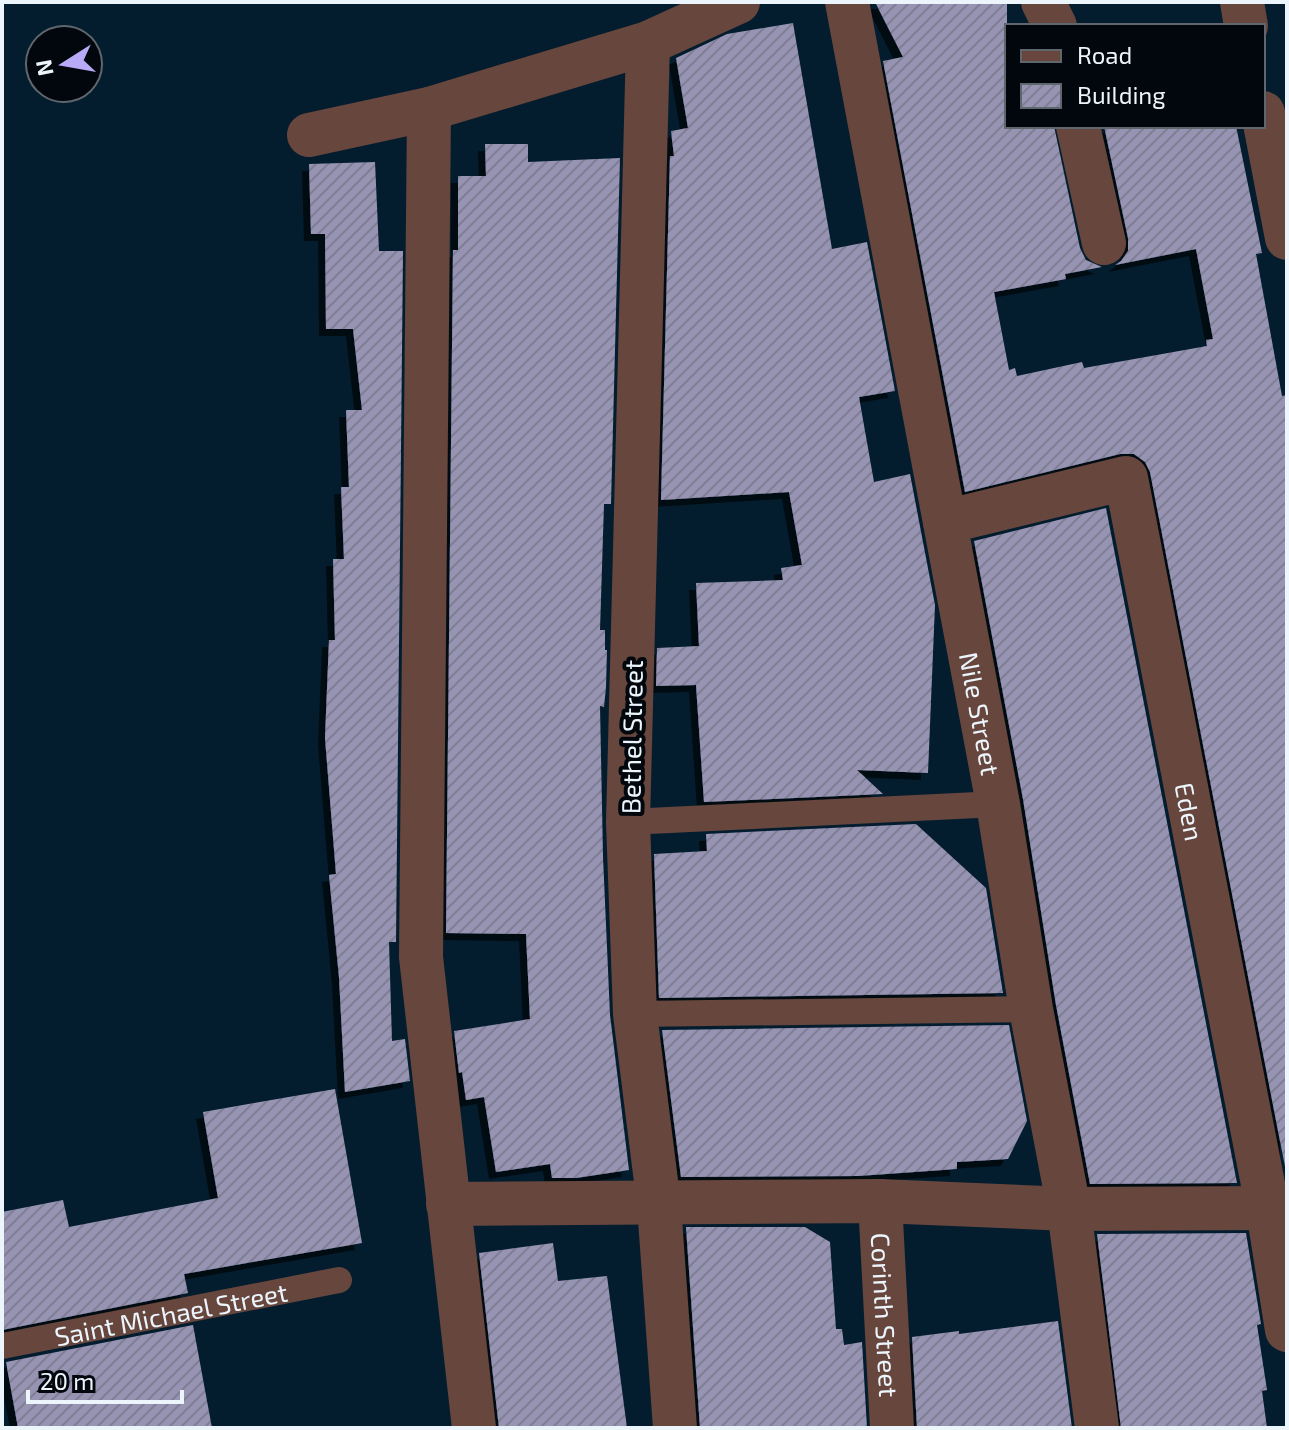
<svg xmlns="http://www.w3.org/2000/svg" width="1289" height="1430" viewBox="0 0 1289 1430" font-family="'Exo 2',sans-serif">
	<defs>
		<pattern id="building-hatch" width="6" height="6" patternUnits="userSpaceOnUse" patternTransform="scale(2)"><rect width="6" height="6" fill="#9794b3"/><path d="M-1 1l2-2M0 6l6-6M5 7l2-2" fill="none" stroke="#7f7e94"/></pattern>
		<filter id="shadow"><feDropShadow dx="-7" dy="7" stdDeviation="0" flood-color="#0009"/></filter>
	</defs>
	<rect width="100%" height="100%" fill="#031d2e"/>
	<!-- building -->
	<g fill="url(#building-hatch)" filter="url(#shadow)">
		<path d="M875,2H1007V126H1054L1080,248L1086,260L1102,267L1065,274L1066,279L994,292L1009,370L1015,368L1017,376L1082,362L1084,368L1207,346L1206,340L1213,339L1196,249L1115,265L1121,261L1128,251V238L1104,126H1236L1262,253L1256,254L1282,396L1287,395V1177L1150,472L1145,462L1134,454H1120L965,492L883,61L903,57Z"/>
		<path d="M793,23L832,249L867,242L895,391L859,397L874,482L910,474L935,605L928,773L857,770L883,794L704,802L696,685L656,686L657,648L699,646L696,583L783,580L781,568L802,565L789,492L661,500L670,156H674L671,131L688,128L676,58L727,34Z"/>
		<path d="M485,144H528V162L620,158L611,504H604L600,630H605V650H607L606,687L604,707L600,706L603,857L610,1015L629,1170L576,1178H552L550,1164L496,1172L484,1097L466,1100L462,1072L459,1073L454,1031L530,1019L526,934L446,933L453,250H458V176H486Z"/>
		<path d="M375,162L379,251H403L396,942H389L392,1041L405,1039L410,1081L345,1092L339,977L329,875L336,874L325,738L329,640H335L333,559H344L341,487H349L346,410H362L353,329H326L325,234H311L309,164Z"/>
		<path d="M1106,508L1237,1183L1090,1184L1056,1005L1023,799L974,541Z"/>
		<path d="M916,824L986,888L1003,993L659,998L654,854L707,851L706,834Z"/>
		<path d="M1009,1025L1027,1121L1008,1159L957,1162V1169L858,1176L681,1177L662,1030Z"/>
		<path d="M335,1089L362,1243L184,1274L188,1293L2,1330V1212L63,1200L69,1227L218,1198L203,1112Z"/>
		<path d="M686,1227H805L830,1242L836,1329H842L844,1345L862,1342L867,1428H700Z"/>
		<path d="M1246,1233L1261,1324L1257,1325L1267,1390L1262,1391L1267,1428H1121L1097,1234Z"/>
		<path d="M553,1243L558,1281L607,1276L627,1428H499L479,1253Z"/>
		<path d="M1058,1321L1072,1428H917L912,1337L959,1331V1334Z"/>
		<path d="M193,1325L212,1428H18L6,1362Z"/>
	</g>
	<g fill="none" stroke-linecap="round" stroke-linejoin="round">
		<!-- service -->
		<g stroke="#66463d" stroke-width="26">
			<path d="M628,822L998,804"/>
			<path d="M635,1014L1031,1009"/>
			<path id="s1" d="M2,1346L339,1280"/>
		</g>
		<!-- minor -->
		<g stroke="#66463d" stroke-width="44">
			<path id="s2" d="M847,2L998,804L1031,1009L1069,1209L1097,1428"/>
			<path d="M1043,2L1055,26"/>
			<path d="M1242,2L1246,26"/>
			<path d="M648,43L628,822L635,1014L659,1205L675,1428"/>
			<path d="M429,109L421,957L474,1428"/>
			<path d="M1263,113L1287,238"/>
			<path d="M1078,126L1104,243"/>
			<path d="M309,135L429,109L648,43L738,2"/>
			<path id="s3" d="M945,522L1126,478L1268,1210L1287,1330"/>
			<path id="s4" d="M880,1201L892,1428"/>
			<path d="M448,1204L880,1201L1069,1209L1287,1208"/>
		</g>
	</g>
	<g text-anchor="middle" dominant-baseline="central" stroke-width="8" stroke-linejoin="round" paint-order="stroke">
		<!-- street labels -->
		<g font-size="26" fill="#ecf5fc" stroke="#01070d">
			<text stroke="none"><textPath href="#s2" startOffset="724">Nile Street</textPath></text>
			<text transform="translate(631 737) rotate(-89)">Bethel Street</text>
			<text stroke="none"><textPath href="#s3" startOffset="526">Eden</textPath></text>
			<text stroke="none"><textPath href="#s1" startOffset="172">Saint Michael Street</textPath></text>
			<text stroke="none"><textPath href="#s4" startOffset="114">Corinth Street</textPath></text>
		</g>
	</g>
	<!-- border -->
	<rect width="1289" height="1430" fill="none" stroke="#ecf5fc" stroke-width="8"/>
	<!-- legend -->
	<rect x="1005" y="24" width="260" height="104" fill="#01070d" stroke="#5f666d" stroke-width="2"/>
	<rect x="1021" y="50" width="40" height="12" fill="#66463d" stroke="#5f666d" stroke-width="2"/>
	<text x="1077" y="64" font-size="24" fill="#ecf5fc">Road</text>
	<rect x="1021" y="84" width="40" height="24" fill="url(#building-hatch)" stroke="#5f666d" stroke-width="2"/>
	<text x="1077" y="104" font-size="24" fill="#ecf5fc">Building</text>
	<!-- north arrow -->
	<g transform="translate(64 64) rotate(259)"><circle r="38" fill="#01070d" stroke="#5f666d" stroke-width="2"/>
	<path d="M0-6L14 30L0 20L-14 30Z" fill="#b9aaf7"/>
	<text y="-12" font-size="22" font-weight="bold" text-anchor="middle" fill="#ecf5fc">N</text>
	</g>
	<!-- scale -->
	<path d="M28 1390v12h154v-12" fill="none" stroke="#ecf5fc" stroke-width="4"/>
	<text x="40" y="1390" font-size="24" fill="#ecf5fc" stroke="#01070d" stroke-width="6" paint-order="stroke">20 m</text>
</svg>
